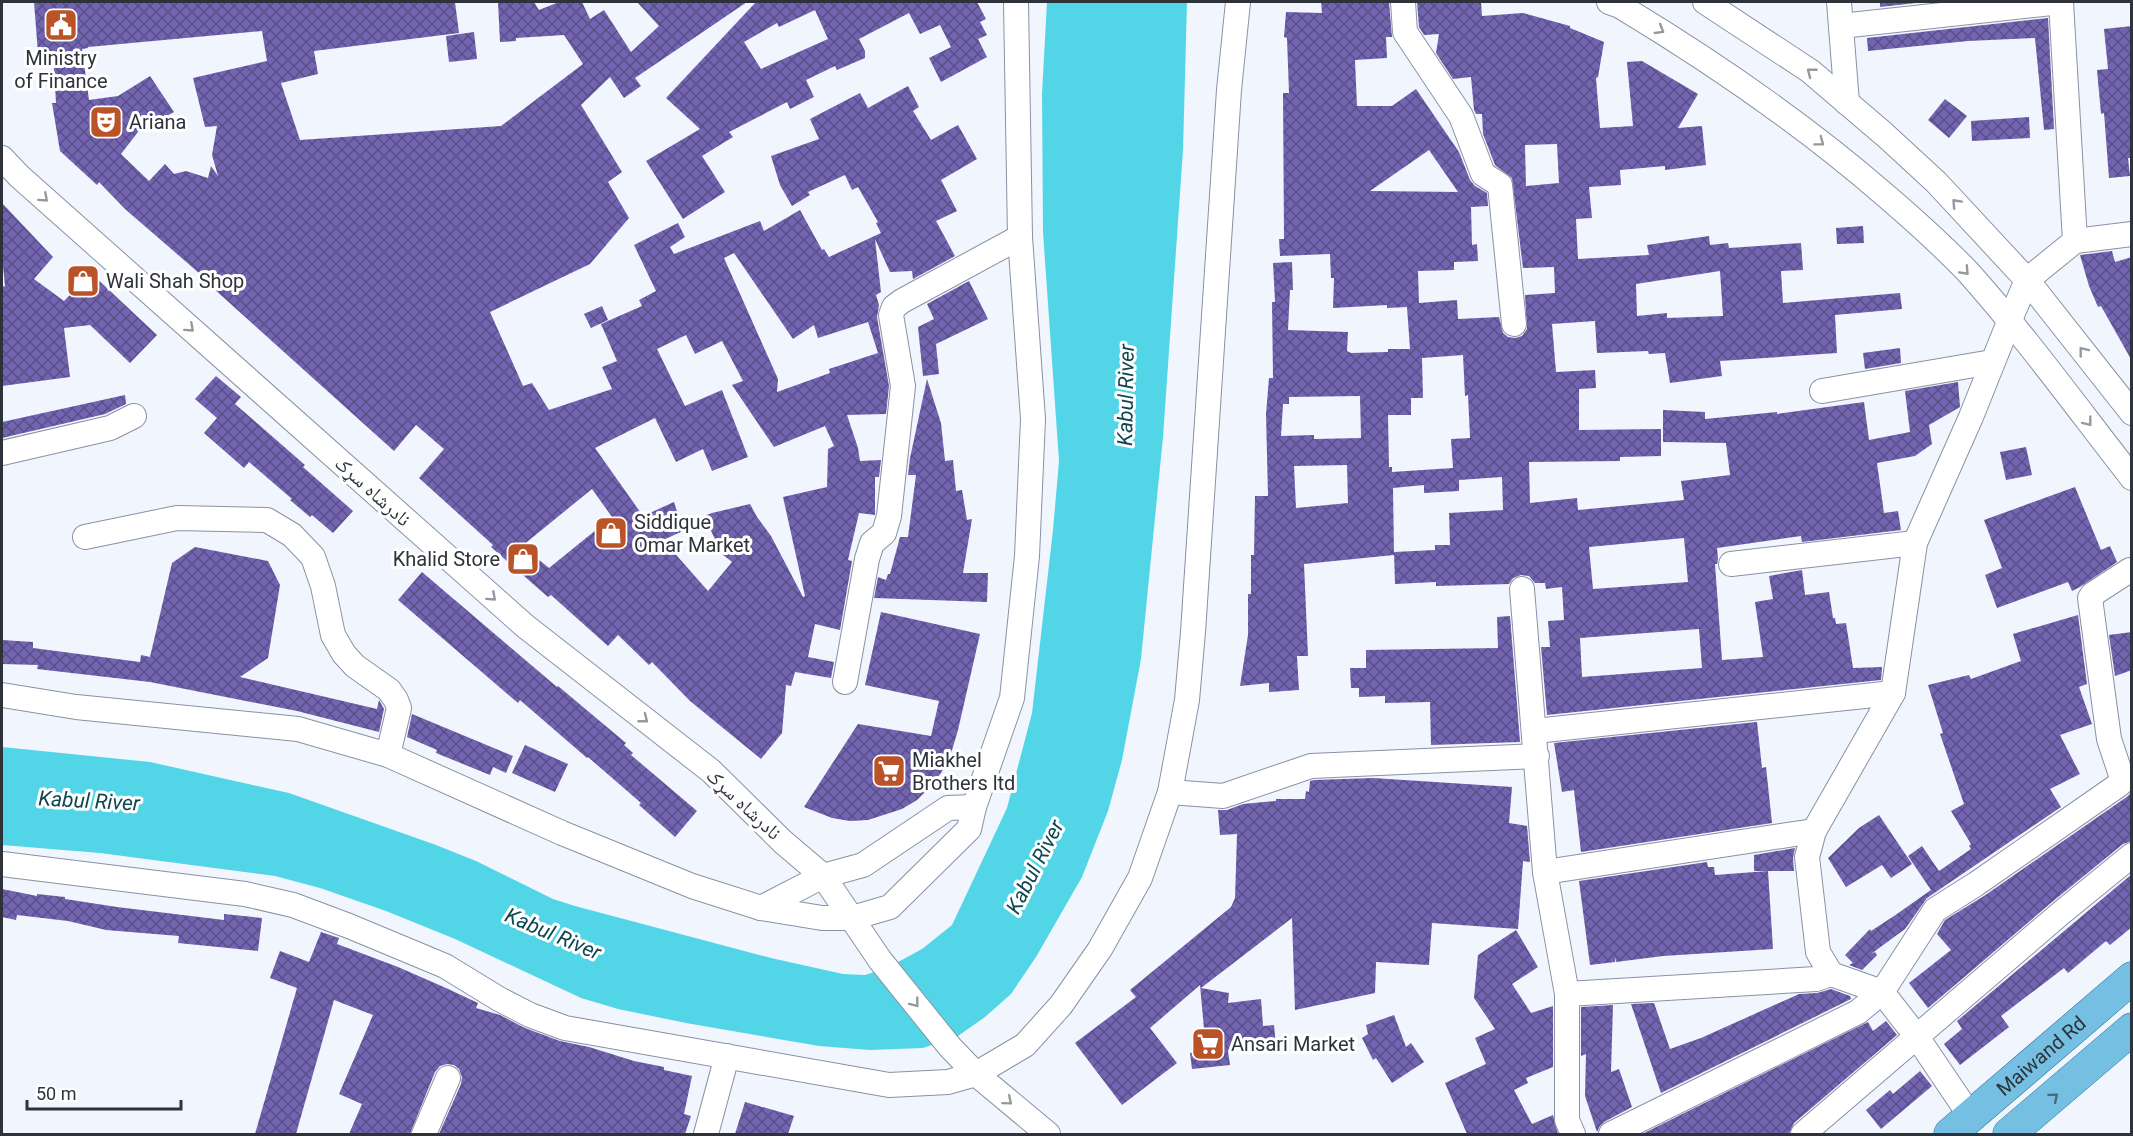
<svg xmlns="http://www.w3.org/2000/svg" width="2133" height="1136" viewBox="0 0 2133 1136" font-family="Roboto,'Noto Naskh Arabic',sans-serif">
	<defs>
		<pattern id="building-cross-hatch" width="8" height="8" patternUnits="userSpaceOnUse" patternTransform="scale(1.5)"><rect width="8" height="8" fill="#7264b0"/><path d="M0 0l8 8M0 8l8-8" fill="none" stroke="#594f88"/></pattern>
	</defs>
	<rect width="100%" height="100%" fill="#f1f5fe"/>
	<!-- water -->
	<path fill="#52d6e7" d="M1047,2H1187L1183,150L1163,437L1141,659L1122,760L1108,811L1082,877L1036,957L1011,994L985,1017L958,1036L923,1048L870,1050L819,1046L686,1023L618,1009L581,998L455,939L386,911L320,888L275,876L100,853L2,845V747L150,762L289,793L436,845L476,861L553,899L575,906L771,958L843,974L865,975L887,968L922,949L952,925L1007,808L1032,713L1053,530L1059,461L1043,232L1042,94Z"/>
	<!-- building -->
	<g fill="url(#building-cross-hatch)" fill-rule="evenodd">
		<path d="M34,2H455L459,33L314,51L318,74L281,83L300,140L501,126L583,64L564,35L516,38V41L500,42L498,2H534L539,10L559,2H582L590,19L604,10L631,52L659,26L637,2H747L635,78L641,86L624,98L610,77L581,105L622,172L608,182L629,218L590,264L490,312L523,386L532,383L549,410L612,389L602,367L617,361L601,324L642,306L639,300L656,291L634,245L678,223L685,237L670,247L674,254L760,221L764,231L800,210L822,250L824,249L829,257L881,233L876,223L878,222L858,187L852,190L845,175L808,192L810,195L792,206L780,185L771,156L819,139L810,119L860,93L868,108L908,86L919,107L913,111L931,140L958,125L977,159L941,180L957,211L936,221L955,256L913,279L912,271L890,272L875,239L881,292L876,295L879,305L877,317L889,386L886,414L847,415L858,448L860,461L881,460L879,477H875V515L859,513L848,560L852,561L840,630L815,624L808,657L834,662L831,678L795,672L791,686L786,685L782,733L761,759L690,701L652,662L649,665L618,635L608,646L551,595L548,597L491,547L493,545L419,478L444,449L416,425L394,451L213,288L214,286L125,209L99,182L97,185L60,151L52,103H56L53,51L38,53ZM262,31L267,61L193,78L205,127L217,126L212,155L218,176L211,166L208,178L186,171L174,174L165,164L149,181L121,154L138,132L174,112L150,76L118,96L89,100L82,49L88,48V47ZM734,253L793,339L814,325L818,338L868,322L878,353L829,369L830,373L777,392L778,379L724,258ZM686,335L695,354L722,341L743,381L732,385L774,447L825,426L834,446L828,449L827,487L783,497L805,596L803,597L771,536L757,517L750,504L712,513L704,516L722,554L732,562L708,591L663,540L683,531L674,502L643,516L595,448L655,418L676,462L703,449L712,471L748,457L722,390L685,406L657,349ZM592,489L612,517L549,568L522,546Z"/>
		<path d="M756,2H977L986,19L980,22L987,35L978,39L987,57L941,82L929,58L951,47L940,25L920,34L909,13L859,39L865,51V58L837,70L835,66L806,80L814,97L790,109L787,102L729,132L733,137L702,156L725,192L683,219L646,161L700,129L666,98ZM815,10L828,39L761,69L744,42L777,23L779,27Z"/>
		<path d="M1321,2H1389L1392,37H1386L1387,58L1355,60L1357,106H1392L1416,89L1459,152L1470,180L1475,186L1487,193L1488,206L1471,207L1472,245L1477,244L1478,261L1454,262V270L1418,271L1419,303L1457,300L1458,319L1499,317L1503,333L1508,337L1515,338L1522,336L1527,329L1525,295L1555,293L1554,267L1523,268L1512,178L1495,165L1483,134L1482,114H1476L1474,110L1471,77L1453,79L1436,53L1439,34L1424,35L1419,27L1417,2H1481L1482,16L1523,13L1570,26V28L1604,42L1598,77L1596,78L1600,128L1633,126L1627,62L1642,61L1698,94L1678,128L1702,126L1706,165L1665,170V166L1620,170L1621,185L1589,187L1592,218L1576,219L1578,259L1649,255L1647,245L1709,236L1710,245L1728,243L1729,248L1801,243L1803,270L1781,271L1783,303L1900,293L1902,309L1835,315L1837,353L1720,361L1722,376L1670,383L1665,353L1649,354L1648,351L1597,353L1595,321L1552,324L1556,372L1595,370L1596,388L1579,389V430L1661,429V456L1620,457V461L1529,462L1530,503L1577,498L1578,510L1684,500L1681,481L1730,475L1726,443L1663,442V410L1705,412V419L1777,412V414L1864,402L1869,440L1910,432L1905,391L1958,382L1960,407L1929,425L1932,444L1915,456L1877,463L1884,513L1898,511L1901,530L1802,542L1801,536L1717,548L1718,559L1717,564H1715L1722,660L1763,657L1755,602L1773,599L1769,576L1802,570L1805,595L1829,592L1833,618H1835L1836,624L1846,623L1853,668L1882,667L1881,680L1547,715L1541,647H1550L1548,621L1564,620L1562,587L1546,589L1545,583H1535L1529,576L1521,575L1513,578L1509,584L1436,586V582L1395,584L1394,552L1435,550V545H1450L1449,513L1503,510L1502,477L1459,480V491L1424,493V485L1393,488L1394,555L1304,564L1308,656H1297L1299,690L1269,692V683L1240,686L1248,635V594H1251V555H1254L1255,496H1268L1266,414L1269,378H1273L1272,302H1275L1273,263L1292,262L1293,290H1290L1288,330L1348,332L1347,351L1351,353L1388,352V349H1410L1407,307L1387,308V305L1333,308L1334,278H1331L1330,254L1280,256L1279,239H1284L1283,93H1289L1287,38L1284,37L1286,12L1322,13ZM1557,144L1559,183L1526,186L1525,145ZM1429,150L1458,192L1370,191ZM1720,271L1723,316L1667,318V313L1637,316L1636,284ZM1463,355L1465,396L1468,395L1470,438L1451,439L1453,468L1392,472V467H1389L1388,415H1411V398H1423L1422,358ZM1360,396L1361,438L1314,439V435L1281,436L1283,404H1289V397ZM1347,465L1348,503L1296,508L1294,466ZM1684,538L1688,582L1593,589L1589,547ZM1699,629L1702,668L1582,677L1580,638Z"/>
		<path d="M1916,2V3L1880,7V3Z"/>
		<path d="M2048,18L2054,129L2044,130L2035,38L1968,41L1868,51L1867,38Z"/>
		<path d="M2132,26V158H2128L2130,176L2109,178L2104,113L2101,114L2097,70L2108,69L2104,29Z"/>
		<path d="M474,32L477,59L449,62L446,36Z"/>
		<path d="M1945,99L1967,116L1949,138L1928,120Z"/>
		<path d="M2029,117L2030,138L1972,141L1971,121Z"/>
		<path d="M2,203L53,257L34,279L64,301L91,273L157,335L130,363L90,325L64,328L70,377L2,386V287L5,286L2,256Z"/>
		<path d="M1863,226L1864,243L1837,244L1836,228Z"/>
		<path d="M2112,251L2115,262L2132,257V361L2101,306L2098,307L2089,286L2080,255Z"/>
		<path d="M969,281L988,319L936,344L939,374L923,376L918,327L934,319L927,304Z"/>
		<path d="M602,306L608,320L591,328L584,314Z"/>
		<path d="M1900,348L1901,363L1865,369L1863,353Z"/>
		<path d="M216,376L241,397L235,404L305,465L303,467L353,511L333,533L312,515L310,517L290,500L292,499L249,462L244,468L204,433L217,418L195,399Z"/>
		<path d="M927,379L941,423L945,461L953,460L956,491L962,490L967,520L972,519L963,573H988L987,602L874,598L878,577L886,580L888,574H890L900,537H908L916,475H908L910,458Z"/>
		<path d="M125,395L126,404L105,414L2,438V422Z"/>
		<path d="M2026,447L2032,475L2006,480L2000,452Z"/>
		<path d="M2075,487L2101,550L2110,546L2117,562L2080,587L2072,591L2068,582L1997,608L1985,575L2002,568L1984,520Z"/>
		<path d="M195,547L268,561L280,585L268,658L240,677L377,709L379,700L384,709L379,732L297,711L150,682L37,669L38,665L2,664V640L33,642V648L140,662L141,655L150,657L172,563Z"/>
		<path d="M422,572L557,687L558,686L626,743L624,745L633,753L631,755L697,811L675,837L639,805L641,803L588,757L587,758L520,700L518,703L398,600Z"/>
		<path d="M881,612L980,634L958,730L950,757L941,773L930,787L917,800L902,809L868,820L850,821L832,818L804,807L858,724L931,736L939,701L865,685Z"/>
		<path d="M2078,615L2087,684L2079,687L2092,724L2060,735L2080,774L2050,789L2061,807L1927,898L1905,929L1871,954L1875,952L1877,955L1862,970L1849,965L1853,963L1845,955L1870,929L1871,931L1894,916L1931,890L1908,856L1922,846L1939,871L1971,849L1969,846L1971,844L1951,811L1964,804L1940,734L1943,733L1928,685L1969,675L1971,679L2021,661L2013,634Z"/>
		<path d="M1510,616L1520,742L1431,745L1430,702L1385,703V696L1359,697V688H1351L1350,668H1366V650L1498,648L1497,617Z"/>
		<path d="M2132,632V670L2115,676L2109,635Z"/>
		<path d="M412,714L513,756L506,773L493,767L490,775L436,753L437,750L407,737Z"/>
		<path d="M1757,722L1762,768L1766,767L1772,823L1581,852L1574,790L1562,792L1554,743Z"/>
		<path d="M525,745L568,764L555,792L512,773Z"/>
		<path d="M1373,778L1512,787L1509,823L1527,826L1530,862L1523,861L1518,929L1432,923L1429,965L1376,962L1375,993L1295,1010L1292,918L1201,988L1229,993L1228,1003L1261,999L1263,1026L1274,1025L1276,1045L1228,1051L1230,1065L1192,1069L1190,1053L1206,1051L1200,985L1150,1028L1177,1063L1122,1105L1075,1043L1136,997L1130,990L1231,907L1235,898L1237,834L1220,835L1218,810H1227L1243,804L1276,801V799H1305L1306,791L1309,792L1310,781L1314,780Z"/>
		<path d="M2132,791V841L2123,844L2052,902L1928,1008L1909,983L1951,950L1937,934L1945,920L1984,896L2128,796Z"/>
		<path d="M1879,815L1912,864L1891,878L1882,865L1846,887L1828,858L1859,828Z"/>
		<path d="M1795,848L1793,858L1794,871H1754V855Z"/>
		<path d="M1707,862L1708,867H1714L1715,875L1768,871L1773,949L1663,956L1616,962L1615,957V962L1590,965L1579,881Z"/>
		<path d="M2132,874V927L2110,945L2106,941L2068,973L2064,968L2001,1016L2009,1027L1960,1065L1944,1044L1962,1029L1957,1021Z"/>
		<path d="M2,889L37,896V894L65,897V899L117,907L224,920V914L262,918L258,951L178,943L179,936L106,930L68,921L17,915L16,920L2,917Z"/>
		<path d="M1516,930L1538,967L1512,984L1531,1013L1553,1006V1067L1526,1078L1528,1083L1514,1090L1532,1124L1553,1115L1558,1134H1467L1445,1083L1486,1064L1475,1038L1495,1029L1474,998L1478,955Z"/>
		<path d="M321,932L339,938L337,944L398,967L446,988L478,1003L476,1008L500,1015L525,1028L560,1041L589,1047L634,1061L664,1067V1070L692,1076L684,1114L691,1116L685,1134H439L461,1084L462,1077L459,1069L454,1065L447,1064L440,1066L435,1072L410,1134H349L362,1104L339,1094L373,1015L334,1000L296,1134H255L297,988L270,978L280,951L309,962Z"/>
		<path d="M1831,989L1850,996L1851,999L1661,1093L1631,1004L1654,1003L1670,1049L1701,1038L1799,994L1817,993Z"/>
		<path d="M1613,1005L1611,1072L1619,1069L1632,1107L1604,1122L1600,1126L1597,1132L1585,1096L1586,1054L1581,1056V1007Z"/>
		<path d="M1394,1015L1406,1047L1411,1043L1424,1062L1392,1083L1376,1058L1373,1060L1362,1038L1368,1034L1366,1025Z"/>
		<path d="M1886,1021L1897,1035L1794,1123L1789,1134H1642L1868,1022L1873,1031Z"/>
		<path d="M1920,1071L1932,1086L1881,1129L1866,1110L1890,1090L1893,1094Z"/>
		<path d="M745,1102L794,1116L788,1134H735Z"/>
	</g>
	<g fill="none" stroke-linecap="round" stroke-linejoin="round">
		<!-- minor casing -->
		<g stroke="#8892a4" stroke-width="26">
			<g id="minor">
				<path d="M1403,2L1405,32L1461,116L1483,174L1500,185L1514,324"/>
				<path d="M1609,2L1620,6C1713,62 1802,123 1885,195C1913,219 1942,245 1968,272C2026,337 2078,409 2132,478"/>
				<path d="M1705,2L1810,71L1885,135L1936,182L2027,280L2132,413"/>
				<path d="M1839,2L1847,103"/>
				<path d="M1841,26L2061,2"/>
				<path d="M2,158L19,176L525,626L711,771L783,842L823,876L880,960L950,1047L976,1074L1048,1134"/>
				<path d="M2075,241L2132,234"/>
				<path d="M1822,391L1992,362"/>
				<path d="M2,453L110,428L134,416"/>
				<path d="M85,537L177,518L267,520L292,535L313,557L323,586L333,635L344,654L355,666L389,690L396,700L399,708L388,755"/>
				<path d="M1731,564L1915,543"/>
				<path d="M1522,589L1545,872L1567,994V1120L1573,1134"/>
				<path d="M845,682L867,559L872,543L884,533L889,516L903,386L891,315L894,307L902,301L1020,237"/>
				<path d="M2,695L76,707L298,729L388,755L562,833L692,886L761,908L822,918H852L890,907L969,829L974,807L1012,698L1027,556L1033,419L1020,237L1016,2"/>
				<path d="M1535,731L1893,693"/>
				<path d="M1170,792L1223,796L1311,766L1537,756"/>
				<path d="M2,864L245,894L293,905L349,926L445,966L499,999L530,1015L565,1028L889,1085L948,1082L976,1074L1025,1045L1061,1005L1100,949L1140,878L1170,792L1187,700L1193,632L1229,90L1238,2"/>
				<path d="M1545,872L1814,831"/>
				<path d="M761,908L823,876L863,865L948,808L974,807"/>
				<path d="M1567,994L1816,979L1831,974"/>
				<path d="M1971,1117L1917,1037L1882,992L1831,974L1818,952L1807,857L1814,831L1893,693L1915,543L1971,417L2009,322L2027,280L2075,241L2061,2"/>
				<path d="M424,1134L448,1078"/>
				<path d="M706,1134L727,1056"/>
				<path d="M1611,1134L1858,1012L1882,992L1935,910L1976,884L2120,784L2122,778L2109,739L2090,598L2093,594L2130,570"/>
				<path d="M1803,1134L2061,913L2132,855"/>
			</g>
		</g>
		<!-- major casing -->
		<g stroke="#20739b" stroke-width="33">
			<g id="major">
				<path id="s1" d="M1950,1134L2132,978"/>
				<path d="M2009,1134L2132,1029"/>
			</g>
		</g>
		<!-- minor -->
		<use href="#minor" stroke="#fff" stroke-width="24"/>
		<!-- major -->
		<use href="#major" stroke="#75c0e2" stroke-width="32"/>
	</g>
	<!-- one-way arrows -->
	<defs><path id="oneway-chevron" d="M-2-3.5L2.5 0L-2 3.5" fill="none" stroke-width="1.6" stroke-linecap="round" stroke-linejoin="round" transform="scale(1.5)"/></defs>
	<g stroke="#96989c">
		<use href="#oneway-chevron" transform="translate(1660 30) rotate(31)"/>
		<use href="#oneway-chevron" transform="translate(1811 72) rotate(-142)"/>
		<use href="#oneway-chevron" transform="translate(1820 142) rotate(37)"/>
		<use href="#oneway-chevron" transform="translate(44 198) rotate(42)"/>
		<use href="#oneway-chevron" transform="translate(1956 203) rotate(-133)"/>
		<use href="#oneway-chevron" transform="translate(1965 271) rotate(47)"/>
		<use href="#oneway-chevron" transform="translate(190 328) rotate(42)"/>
		<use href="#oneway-chevron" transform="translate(2083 351) rotate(-128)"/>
		<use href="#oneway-chevron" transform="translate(2088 422) rotate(52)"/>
		<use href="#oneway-chevron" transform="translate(492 597) rotate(42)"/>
		<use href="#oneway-chevron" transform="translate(644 719) rotate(38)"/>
		<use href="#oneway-chevron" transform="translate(915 1003) rotate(52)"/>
		<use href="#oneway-chevron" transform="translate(1008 1101) rotate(40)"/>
	</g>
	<use stroke="#4a6b7d" href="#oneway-chevron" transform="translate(2054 1097) rotate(-40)"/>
	<!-- icons -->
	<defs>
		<g id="civic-square" transform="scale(1.725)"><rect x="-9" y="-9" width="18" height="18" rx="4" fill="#ba5328" stroke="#fff"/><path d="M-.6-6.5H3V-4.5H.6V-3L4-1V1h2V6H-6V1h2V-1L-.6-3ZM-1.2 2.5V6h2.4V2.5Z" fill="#fff"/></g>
		<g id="theatre-square" transform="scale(1.725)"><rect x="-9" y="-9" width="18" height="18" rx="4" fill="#ba5328" stroke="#fff"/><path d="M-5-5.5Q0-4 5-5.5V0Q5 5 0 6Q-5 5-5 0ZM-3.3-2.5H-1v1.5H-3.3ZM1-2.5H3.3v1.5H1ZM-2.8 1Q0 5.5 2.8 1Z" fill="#fff"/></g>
		<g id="shop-square" transform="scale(1.725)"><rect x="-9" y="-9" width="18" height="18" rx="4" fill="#ba5328" stroke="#fff"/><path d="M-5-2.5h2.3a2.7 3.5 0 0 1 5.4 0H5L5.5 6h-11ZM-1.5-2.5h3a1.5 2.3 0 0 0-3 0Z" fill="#fff"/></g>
		<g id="supermarket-square" transform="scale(1.725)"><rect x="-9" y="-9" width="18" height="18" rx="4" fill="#ba5328" stroke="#fff"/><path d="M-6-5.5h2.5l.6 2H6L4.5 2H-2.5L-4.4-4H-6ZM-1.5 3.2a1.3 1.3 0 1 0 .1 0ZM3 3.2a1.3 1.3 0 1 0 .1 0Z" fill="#fff"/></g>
	</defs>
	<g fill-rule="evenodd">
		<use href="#civic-square" x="61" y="25"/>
		<use href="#theatre-square" x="106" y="122"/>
		<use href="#shop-square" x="83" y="281"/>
		<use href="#shop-square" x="611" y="533"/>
		<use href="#shop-square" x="523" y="559"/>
		<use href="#supermarket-square" x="889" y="771"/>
		<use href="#supermarket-square" x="1208" y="1044"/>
	</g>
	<g text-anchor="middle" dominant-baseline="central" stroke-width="6" stroke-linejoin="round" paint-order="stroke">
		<!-- poi labels -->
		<g font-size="20" fill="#2e323a" stroke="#fff" text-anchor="start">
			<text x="61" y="58" text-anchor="middle">Ministry<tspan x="61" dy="23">of Finance</tspan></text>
			<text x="129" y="122">Ariana</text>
			<text x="106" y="281">Wali Shah Shop</text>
			<text x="634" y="522">Siddique<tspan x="634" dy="23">Omar Market</tspan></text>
			<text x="500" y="559" text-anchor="end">Khalid Store</text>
			<text x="912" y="760">Miakhel<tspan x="912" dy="23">Brothers ltd</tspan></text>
			<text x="1231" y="1044">Ansari Market</text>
		</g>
		<!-- street labels -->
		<g font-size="20" fill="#2e323a" stroke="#fff">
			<text transform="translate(373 491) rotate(42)">نادرشاه سړک</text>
			<text transform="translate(744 804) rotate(43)">نادرشاه سړک</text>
			<text stroke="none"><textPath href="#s1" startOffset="120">Maiwand Rd</textPath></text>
		</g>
		<!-- water labels -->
		<g font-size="21" font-style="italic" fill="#0d4850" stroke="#fff">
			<text transform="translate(1126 395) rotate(-89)">Kabul River</text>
			<text transform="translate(89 801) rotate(3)">Kabul River</text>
			<text transform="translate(1035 867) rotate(-63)">Kabul River</text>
			<text transform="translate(553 934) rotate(23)">Kabul River</text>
		</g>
	</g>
	<!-- border -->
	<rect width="2133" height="1136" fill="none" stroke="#2e323a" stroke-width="6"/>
	<!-- scale -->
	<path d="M27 1100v9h154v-9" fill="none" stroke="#2e323a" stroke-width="3"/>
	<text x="36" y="1100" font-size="18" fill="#2e323a" stroke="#ffffff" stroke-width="4.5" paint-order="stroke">50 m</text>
</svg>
